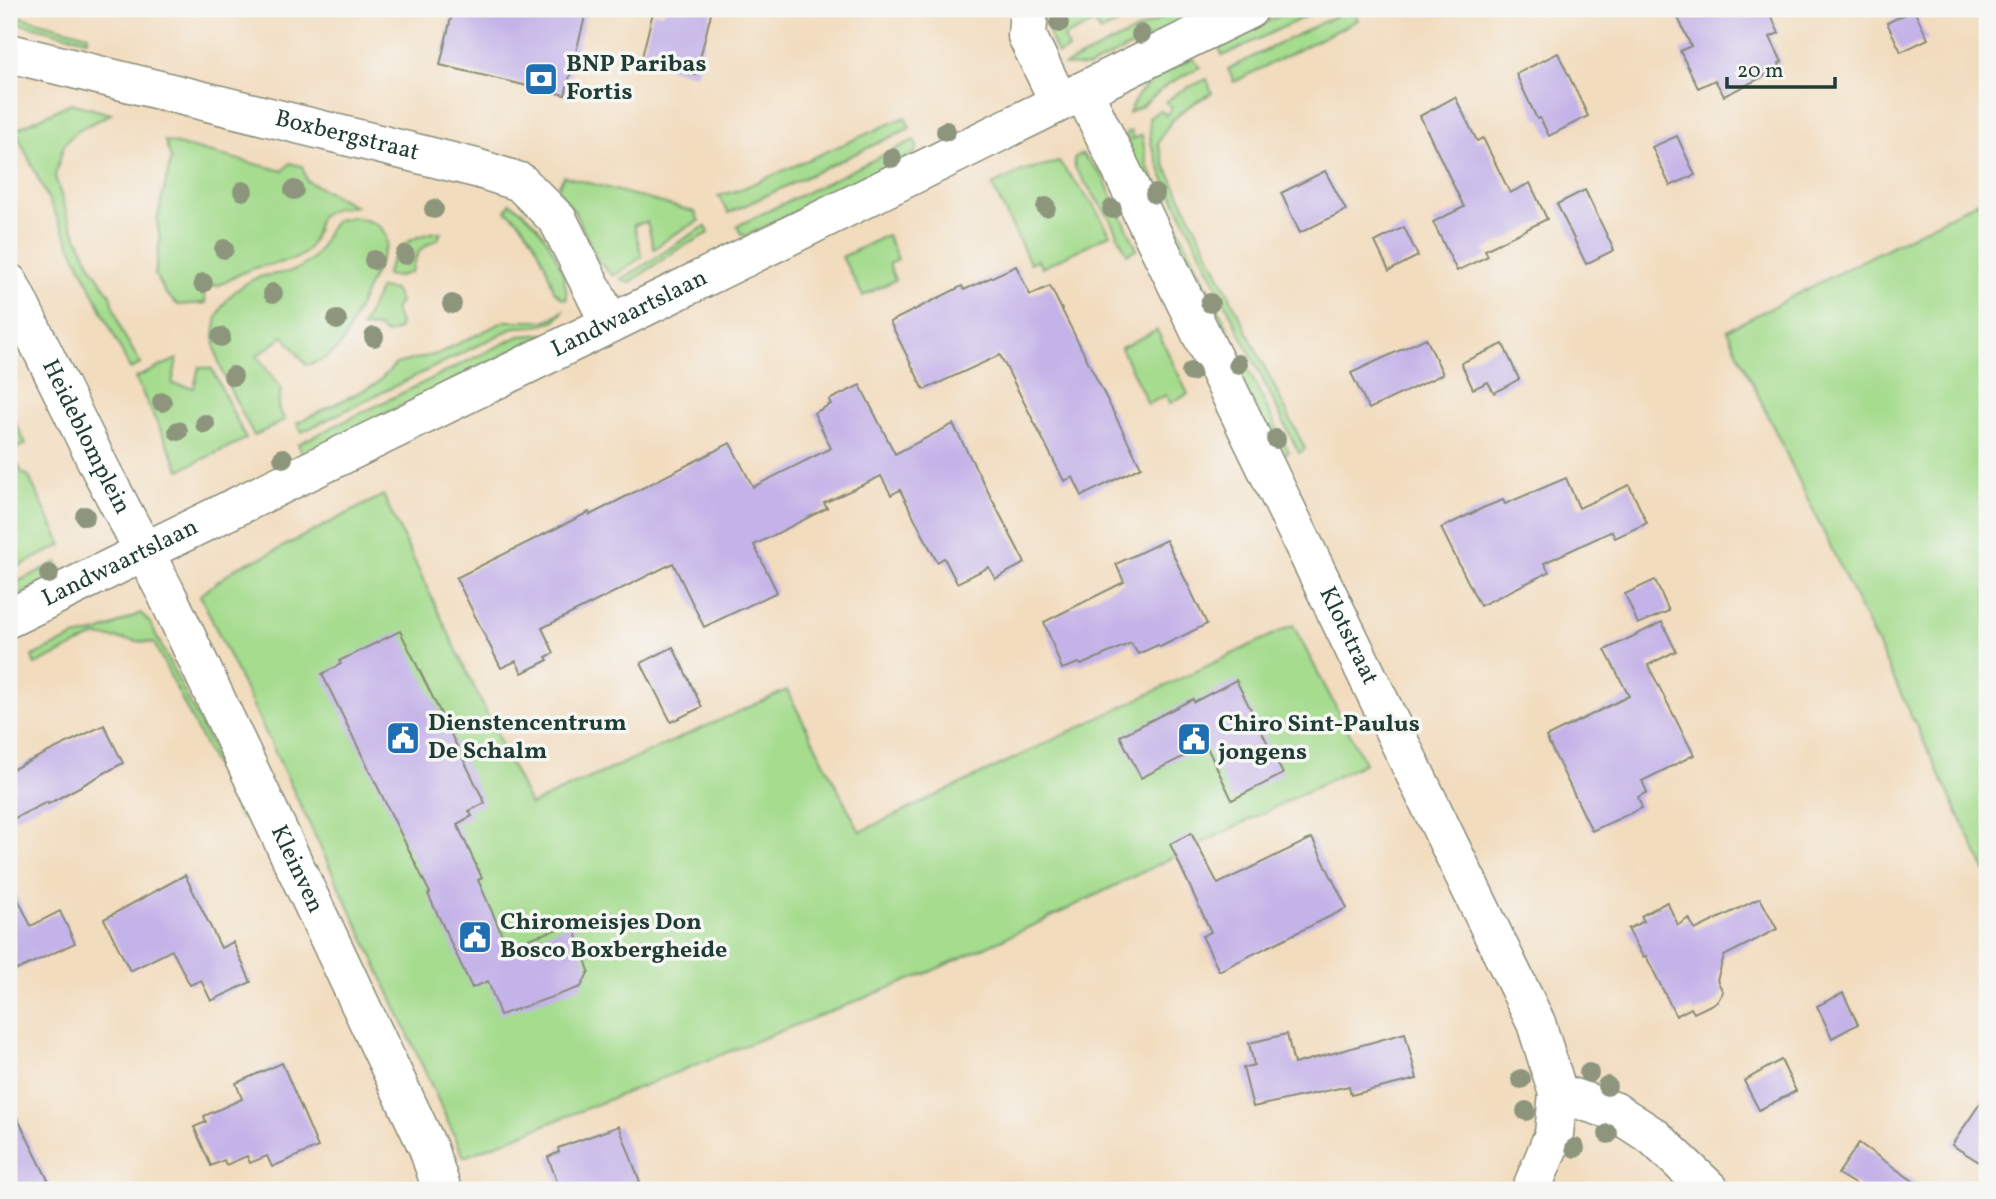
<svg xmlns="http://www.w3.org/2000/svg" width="1996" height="1199" viewBox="0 0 1996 1199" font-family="Vollkorn,serif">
	<rect width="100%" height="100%" fill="#f6f6f2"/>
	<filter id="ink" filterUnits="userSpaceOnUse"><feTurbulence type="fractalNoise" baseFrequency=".0143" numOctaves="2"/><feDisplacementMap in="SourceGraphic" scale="14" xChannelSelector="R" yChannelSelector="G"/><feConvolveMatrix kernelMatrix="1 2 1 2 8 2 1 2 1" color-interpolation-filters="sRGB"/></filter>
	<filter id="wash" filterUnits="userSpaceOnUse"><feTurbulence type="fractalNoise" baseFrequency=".00686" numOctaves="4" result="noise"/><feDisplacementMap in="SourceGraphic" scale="28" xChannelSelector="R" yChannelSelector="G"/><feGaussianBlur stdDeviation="1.57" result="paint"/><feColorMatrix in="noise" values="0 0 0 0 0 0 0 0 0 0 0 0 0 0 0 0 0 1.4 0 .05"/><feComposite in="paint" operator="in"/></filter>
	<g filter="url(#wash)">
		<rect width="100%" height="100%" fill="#f2dcbe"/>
		<!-- green -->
		<g fill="#a5dc8e" stroke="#628c61" stroke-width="2">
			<path d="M1054,9H1071L1067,19L1081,22L1108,9H1149L1100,32L1095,22L1064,37L1068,49L1058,54C1047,37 1047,27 1054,9Z"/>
			<path d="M1180,9H1210L1088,67L1065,65Z"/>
			<path d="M1293,9H1321L1223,56L1220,50L1221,45Z"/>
			<path d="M1349,9H1353L1358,20L1234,82L1228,69Z"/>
			<path d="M9,14L88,35L87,40L9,21Z"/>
			<path d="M1193,58L1200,67L1168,84L1142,106L1129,113C1139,82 1166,72 1193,58Z"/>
			<path d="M1207,79L1212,93C1187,106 1169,117 1158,144L1165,165L1305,449L1299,453L1163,176L1151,143L1149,118L1160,110L1166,115L1172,108L1166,102L1178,92Z"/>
			<path d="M71,103L111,114L78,130L64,144L55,176L68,218L93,269L111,296L122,332L141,364L130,369L15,130Z"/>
			<path d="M905,117L910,128L729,213L718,196L739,190Z"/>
			<path d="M1131,131L1133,139L1142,135L1147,165L1289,452L1278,457L1131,156L1126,133Z"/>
			<path d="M914,140L917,146L915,153L746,236L741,234L737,226Z"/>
			<path d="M165,141L283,171L290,163L302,166L307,181L355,206L337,208L320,216C309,266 298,257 255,268C241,271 229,282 216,286L210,284L203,290L206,303L178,305L166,294L155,275L160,239L157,221L171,159Z"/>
			<path d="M1082,154L1102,175L1137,249L1127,254L1109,217L1075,168L1074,158Z"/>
			<path d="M1059,162L1094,206L1110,234L1042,268L1038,260L1030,263L992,185L1024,170Z"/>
			<path d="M564,176L695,212L699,221L671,236L654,249L647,222L634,225L642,257L613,276L598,261L574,211L557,189Z"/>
			<path d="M1987,197V874L1727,330Z"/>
			<path d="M510,203C540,219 566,265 567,299L562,298L554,291C547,265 530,224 506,211Z"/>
			<path d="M352,217C370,221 387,223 387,245L343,342C332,356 323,361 306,365L284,336L257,356L281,389L278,408L285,420L254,436C229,385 181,321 250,281C266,271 285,277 301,267C307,263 313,259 317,253C324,244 327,227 336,221C341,219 347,218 352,217Z"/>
			<path d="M706,226L709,233L678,249L629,283L621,279C651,263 676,242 706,226Z"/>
			<path d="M434,232H441L438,239C418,249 417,251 411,272L396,277L386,275C396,245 405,240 434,232Z"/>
			<path d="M887,235L898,259L889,264L895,280L863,296L842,257Z"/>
			<path d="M380,288L394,290L400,301L395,310L400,324L398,330L387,334L377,328L362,327Z"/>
			<path d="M563,311C554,328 532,326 515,327L302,432L297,423L376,384L396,364L437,354L505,321H546Z"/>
			<path d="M1157,330L1188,394L1170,403L1166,395L1148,404L1121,348Z"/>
			<path d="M546,334L303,455L298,444L519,336Z"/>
			<path d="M177,359L172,384L194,388L199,367L212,369L246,439L180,470L135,378Z"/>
			<path d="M9,410L26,444L11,451L22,473L28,475L62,545L9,571Z"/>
			<path d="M383,495L530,805L787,690L860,832L1293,625L1365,763L1049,918L932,971L464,1157L371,953L200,595L239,566L263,557Z"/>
			<path d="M57,562L63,574L9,600V586Z"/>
			<path d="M141,613L150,623L246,816L241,819L154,643L95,636L35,665L32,656L74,637L99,632Z"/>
		</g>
		<g id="blocks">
			<!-- building -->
			<g fill="#c4b3e8">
				<path d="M453,9H587L565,95L440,65Z"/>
				<path d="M665,9H712L696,75L641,61L653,12L663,14Z"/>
				<path d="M1674,9H1768L1779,33L1770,37L1782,62L1779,63L1781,68L1724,96L1715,80L1698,88L1680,51L1691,46Z"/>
				<path d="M1914,10L1928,39L1901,52L1887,23Z"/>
				<path d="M1558,53L1588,116L1549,136L1540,118L1537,119L1516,74Z"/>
				<path d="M1455,97L1477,141L1483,138L1510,193L1530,183L1547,219L1485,250L1488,256L1457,271L1433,222L1464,207L1420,116Z"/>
				<path d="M1677,136L1695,175L1670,186L1652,147Z"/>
				<path d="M1325,171L1346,210L1300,233L1281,193Z"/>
				<path d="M1585,190L1614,250L1586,264L1557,204Z"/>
				<path d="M1404,227L1418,256L1389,271L1375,242Z"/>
				<path d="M1016,266L1030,295L1050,286L1141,467L1082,496L1073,477L1064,481L1000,355L924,390L890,322L962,286L964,290Z"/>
				<path d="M1426,338L1443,374L1369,409L1351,373Z"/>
				<path d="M1503,344L1519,379L1494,393L1488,382L1473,389L1461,363Z"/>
				<path d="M860,385L895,454L953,424L1025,563L995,579L989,567L957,583L944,558L937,562L900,490L891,495L881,476L824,503L827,508L754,545L777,592L704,627L673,563L542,628L554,653L546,657L548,660L522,673L516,661L501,668L456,578L589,512L590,515L730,443L753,487L831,448L814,413L831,404L829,400Z"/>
				<path d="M1566,478L1579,508L1629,485L1647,523L1615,538L1612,531L1544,563L1549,572L1480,606L1441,528L1485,507L1503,500L1505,504Z"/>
				<path d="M1166,540L1207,624L1160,647L1158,645L1138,654L1131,643L1081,665L1079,663L1062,669L1044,622L1124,582L1116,564Z"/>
				<path d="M1655,580L1669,611L1638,624L1625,594Z"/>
				<path d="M1662,622L1676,651L1648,665L1694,755L1642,781L1647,792L1638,797L1642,808L1592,831L1546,737L1629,696L1605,650Z"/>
				<path d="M400,631L485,803L469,811L472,816L457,824L482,878L478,880L507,946L573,924L589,971L581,987L500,1015L488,981L472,988L428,894L430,893L322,674L341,664L339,661Z"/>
				<path d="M673,647L702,707L671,722L641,663Z"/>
				<path d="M1236,680L1283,774L1232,800L1206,745L1141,778L1120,736L1193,699L1194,702Z"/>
				<path d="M104,725L123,763L48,804L47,802L9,821V771Z"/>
				<path d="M1191,833L1218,884L1312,838L1347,908L1219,971L1202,936L1211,932L1170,844Z"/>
				<path d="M185,875L221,948L233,942L251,982L211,1001L201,980L190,985L172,950L130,971L104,919Z"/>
				<path d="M9,880L31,926L60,911L75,943L17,970L9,954Z"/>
				<path d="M1760,898L1777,929L1724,956L1717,980L1723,992L1717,1002L1694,1013L1691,1008L1676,1016L1646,956L1643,957L1628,929L1644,921L1641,916L1667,902L1678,925L1689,918L1695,930Z"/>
				<path d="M1843,993L1858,1024L1832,1038L1817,1006Z"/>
				<path d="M1405,1033L1417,1079L1351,1095L1349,1086L1253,1107L1243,1068L1254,1065L1249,1043L1287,1034L1294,1064Z"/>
				<path d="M1781,1060L1796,1091L1759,1110L1744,1081Z"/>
				<path d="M282,1063L318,1147L272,1167L267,1156L250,1163L247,1156L226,1165L224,1160L211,1166L194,1127L206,1122L204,1116L242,1099L236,1083Z"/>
				<path d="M1987,1093V1167L1952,1145Z"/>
				<path d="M9,1101L53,1190H15L9,1178Z"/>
				<path d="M619,1126L640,1182L616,1190H560L548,1157L559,1152L558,1148Z"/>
				<path d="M1859,1143L1926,1190H1865L1838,1174Z"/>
			</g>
		</g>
	</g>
	<g filter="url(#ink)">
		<use href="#blocks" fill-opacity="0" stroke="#888c79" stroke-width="2"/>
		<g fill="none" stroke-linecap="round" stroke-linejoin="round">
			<!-- minor casing -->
			<g stroke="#888c79" stroke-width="41">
				<g id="minor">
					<path d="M1029,9L1027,36L1059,102"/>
					<path id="s1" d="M9,53L476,168L520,182L558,220L610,324"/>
					<path id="s2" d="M1083,91L1536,1023L1558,1093L1554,1134L1531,1190"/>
					<path id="s3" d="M9,283L101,470L165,591L428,1148L442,1190"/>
					<path id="s4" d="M9,618L671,294L1249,9"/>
					<path d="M1558,1093L1614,1111L1654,1137L1710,1190"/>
				</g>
			</g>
			<!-- minor -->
			<use href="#minor" stroke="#fff" stroke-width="38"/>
		</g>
		<!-- trees -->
		<g fill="#8d967c">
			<circle cx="1059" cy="23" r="10"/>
			<circle cx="1141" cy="34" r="10"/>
			<circle cx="946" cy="131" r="10"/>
			<circle cx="892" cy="158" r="10"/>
			<circle cx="294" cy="190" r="10"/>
			<circle cx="243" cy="191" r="10"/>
			<circle cx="1155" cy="194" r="10"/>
			<circle cx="1046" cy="207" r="10"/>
			<circle cx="434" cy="209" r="10"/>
			<circle cx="1112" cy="209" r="10"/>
			<circle cx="224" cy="249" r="10"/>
			<circle cx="405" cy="255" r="10"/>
			<circle cx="374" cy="260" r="10"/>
			<circle cx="203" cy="283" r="10"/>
			<circle cx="273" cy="293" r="10"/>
			<circle cx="1210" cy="303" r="10"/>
			<circle cx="452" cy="304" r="10"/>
			<circle cx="337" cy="320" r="10"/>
			<circle cx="221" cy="337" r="10"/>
			<circle cx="374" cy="337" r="10"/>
			<circle cx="1238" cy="364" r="10"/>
			<circle cx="1191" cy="372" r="10"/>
			<circle cx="233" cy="376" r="10"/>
			<circle cx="162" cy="402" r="10"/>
			<circle cx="205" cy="424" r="10"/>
			<circle cx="178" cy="431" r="10"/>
			<circle cx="1276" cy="439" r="10"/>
			<circle cx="283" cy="458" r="10"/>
			<circle cx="85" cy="516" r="10"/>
			<circle cx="49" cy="574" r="10"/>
			<circle cx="1589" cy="1073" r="10"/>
			<circle cx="1521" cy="1079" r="10"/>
			<circle cx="1607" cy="1086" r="10"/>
			<circle cx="1526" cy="1111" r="10"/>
			<circle cx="1608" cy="1134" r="10"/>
			<circle cx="1575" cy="1148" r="10"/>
		</g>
	</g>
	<!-- icons -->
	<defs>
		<g id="bank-square" transform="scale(1.75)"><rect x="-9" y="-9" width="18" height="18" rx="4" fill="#1f6fb2" stroke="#f6f6f2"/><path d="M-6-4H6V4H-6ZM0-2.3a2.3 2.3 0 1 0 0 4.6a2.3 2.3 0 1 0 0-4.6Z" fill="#fff"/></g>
		<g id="civic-square" transform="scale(1.75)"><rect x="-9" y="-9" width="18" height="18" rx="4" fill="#1f6fb2" stroke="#f6f6f2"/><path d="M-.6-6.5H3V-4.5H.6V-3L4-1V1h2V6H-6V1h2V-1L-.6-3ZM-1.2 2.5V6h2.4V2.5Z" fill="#fff"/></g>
	</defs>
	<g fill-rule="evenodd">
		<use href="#bank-square" x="541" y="79"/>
		<use href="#civic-square" x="403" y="738"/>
		<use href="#civic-square" x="1194" y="739"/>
		<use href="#civic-square" x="475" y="937"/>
	</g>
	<g text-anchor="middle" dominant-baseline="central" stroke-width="7" stroke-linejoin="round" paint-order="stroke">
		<!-- poi labels -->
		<g font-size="24" font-weight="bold" fill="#1f3d34" stroke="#f6f6f2" text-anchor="start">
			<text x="566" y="65">BNP Paribas<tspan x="566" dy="28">Fortis</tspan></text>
			<text x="428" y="724">Dienstencentrum<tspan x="428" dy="28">De Schalm</tspan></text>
			<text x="1218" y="725">Chiro Sint-Paulus<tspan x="1218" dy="28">jongens</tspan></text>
			<text x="500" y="923">Chiromeisjes Don<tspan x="500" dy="28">Bosco Boxbergheide</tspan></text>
		</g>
		<!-- street labels -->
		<g font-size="24" fill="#1f3d34" stroke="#f6f6f2">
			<text stroke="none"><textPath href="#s1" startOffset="348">Boxbergstraat</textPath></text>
			<text stroke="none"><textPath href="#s4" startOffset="691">Landwaartslaan</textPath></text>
			<text stroke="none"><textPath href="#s3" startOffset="172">Heideblomplein</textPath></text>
			<text stroke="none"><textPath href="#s4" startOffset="124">Landwaartslaan</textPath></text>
			<text stroke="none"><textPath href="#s2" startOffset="606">Klotstraat</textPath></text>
			<text stroke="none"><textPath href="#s3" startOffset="653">Kleinven</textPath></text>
		</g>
	</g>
	<!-- margin -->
	<rect width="1996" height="1199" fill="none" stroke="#f6f6f2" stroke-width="35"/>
	<!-- scale -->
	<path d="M1727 77v10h108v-10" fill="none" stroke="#1f3d34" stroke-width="3.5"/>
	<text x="1737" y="77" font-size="21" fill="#1f3d34" stroke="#f6f6f2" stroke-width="5" paint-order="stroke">20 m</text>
</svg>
